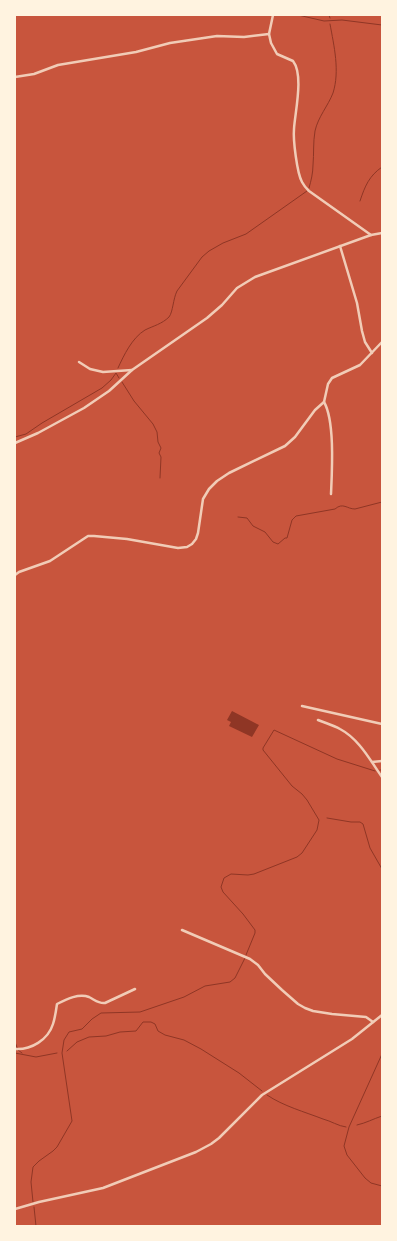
<svg xmlns="http://www.w3.org/2000/svg" width="397" height="1241" viewBox="0 0 397 1241" font-family="'Asap Condensed',sans-serif">
	<rect width="100%" height="100%" fill="#c8553d"/>
	<!-- water -->
	<path fill="#8f3625" d="M232,711L259,725L252,737L229,726L231,722L227,720Z"/>
	<g fill="none" stroke-linecap="round" stroke-linejoin="round">
		<!-- stream -->
		<g stroke="#8f3625" stroke-width="1">
			<path d="M298,15L324,21L342,20L382,25"/>
			<path d="M329,15L330,18"/>
			<path d="M309,188C311,181 313,173 313,165C314,154 313,142 315,131C318,117 328,106 333,93C340,71 334,46 330,24"/>
			<path d="M360,201C365,186 369,176 382,167"/>
			<path d="M118,368C124,355 132,338 145,330C153,326 162,324 169,317C173,312 173,299 177,291L202,257L209,251L223,243L246,234L307,191"/>
			<path d="M122,382L134,401L153,424L157,432L158,442L161,448L159,453L161,457L160,478"/>
			<path d="M15,437L26,434L42,423L102,388L111,380L116,373L119,378"/>
			<path d="M238,517L247,518L253,526L265,532L273,542L278,544L285,538H287L292,520L296,516L335,509C343,502 347,509 355,509L382,502"/>
			<path d="M380,770H382"/>
			<path d="M327,818L351,822H360L363,824L370,848L382,869"/>
			<path d="M246,955L255,933V930L243,914L223,892L221,887L224,878L231,874L248,875L254,874L297,857L302,853L317,830L319,820L307,800L302,794L292,786L263,750V748L274,730L337,759L375,771"/>
			<path d="M15,1042L18,1050L22,1053"/>
			<path d="M67,1051L77,1042L89,1037L106,1036L120,1032L136,1031L143,1022H151L155,1024L158,1031L165,1035L184,1040L201,1049L239,1073L262,1091"/>
			<path d="M15,1053L36,1057L57,1053"/>
			<path d="M382,1054L349,1127L344,1146L347,1155L365,1178L371,1183L382,1186"/>
			<path d="M267,1095C283,1106 305,1112 323,1119C331,1121 338,1126 346,1127"/>
			<path d="M357,1125C366,1123 373,1119 382,1116"/>
			<path d="M33,1202L31,1182L33,1167L39,1161L53,1151L57,1147L72,1121L62,1053L64,1040L69,1032L82,1029L92,1019L101,1013L140,1012L184,997L205,986L230,982L235,978L245,958"/>
			<path d="M34,1207L36,1226"/>
		</g>
		<!-- minor -->
		<g stroke="#f1ccb7" stroke-width="2.5">
			<path d="M273,15L269,34L271,43L277,54L293,61C304,75 295,112 294,129C293,140 297,173 302,182C304,186 306,188 309,191L371,235"/>
			<path d="M15,77L34,74L58,65L136,52L170,43L217,36L244,37L269,34"/>
			<path d="M340,246L357,303L362,331L365,342L372,353"/>
			<path d="M79,362L90,369L103,372L132,370"/>
			<path d="M324,402C335,421 332,471 331,494"/>
			<path d="M15,443L38,433L84,408L109,391L132,370L207,318L222,305L237,288L255,277L371,235L382,233"/>
			<path d="M15,575L19,572L50,561L88,536H94L127,539L178,548L187,547L192,544L196,539L198,533L203,499L209,489L217,481L229,473L285,446L295,437L315,410L324,402L328,384L332,378L360,365L382,342"/>
			<path d="M302,706L382,724"/>
			<path d="M318,720C325,723 333,725 340,729C359,739 370,760 382,777"/>
			<path d="M372,762L382,761"/>
			<path d="M182,930L250,959L258,965L265,974L282,990L298,1004L305,1008L313,1011L332,1014L366,1017L373,1022"/>
			<path d="M15,1049C31,1050 48,1040 53,1024C55,1018 56,1011 57,1004C67,999 79,993 89,997C95,1000 99,1004 105,1003L135,989"/>
			<path d="M15,1209L39,1202L103,1188L196,1152L211,1144L219,1138L262,1095L352,1039L382,1015"/>
		</g>
	</g>
	<!-- border -->
	<rect width="397" height="1241" fill="none" stroke="#fff3e0" stroke-width="32"/>
</svg>
